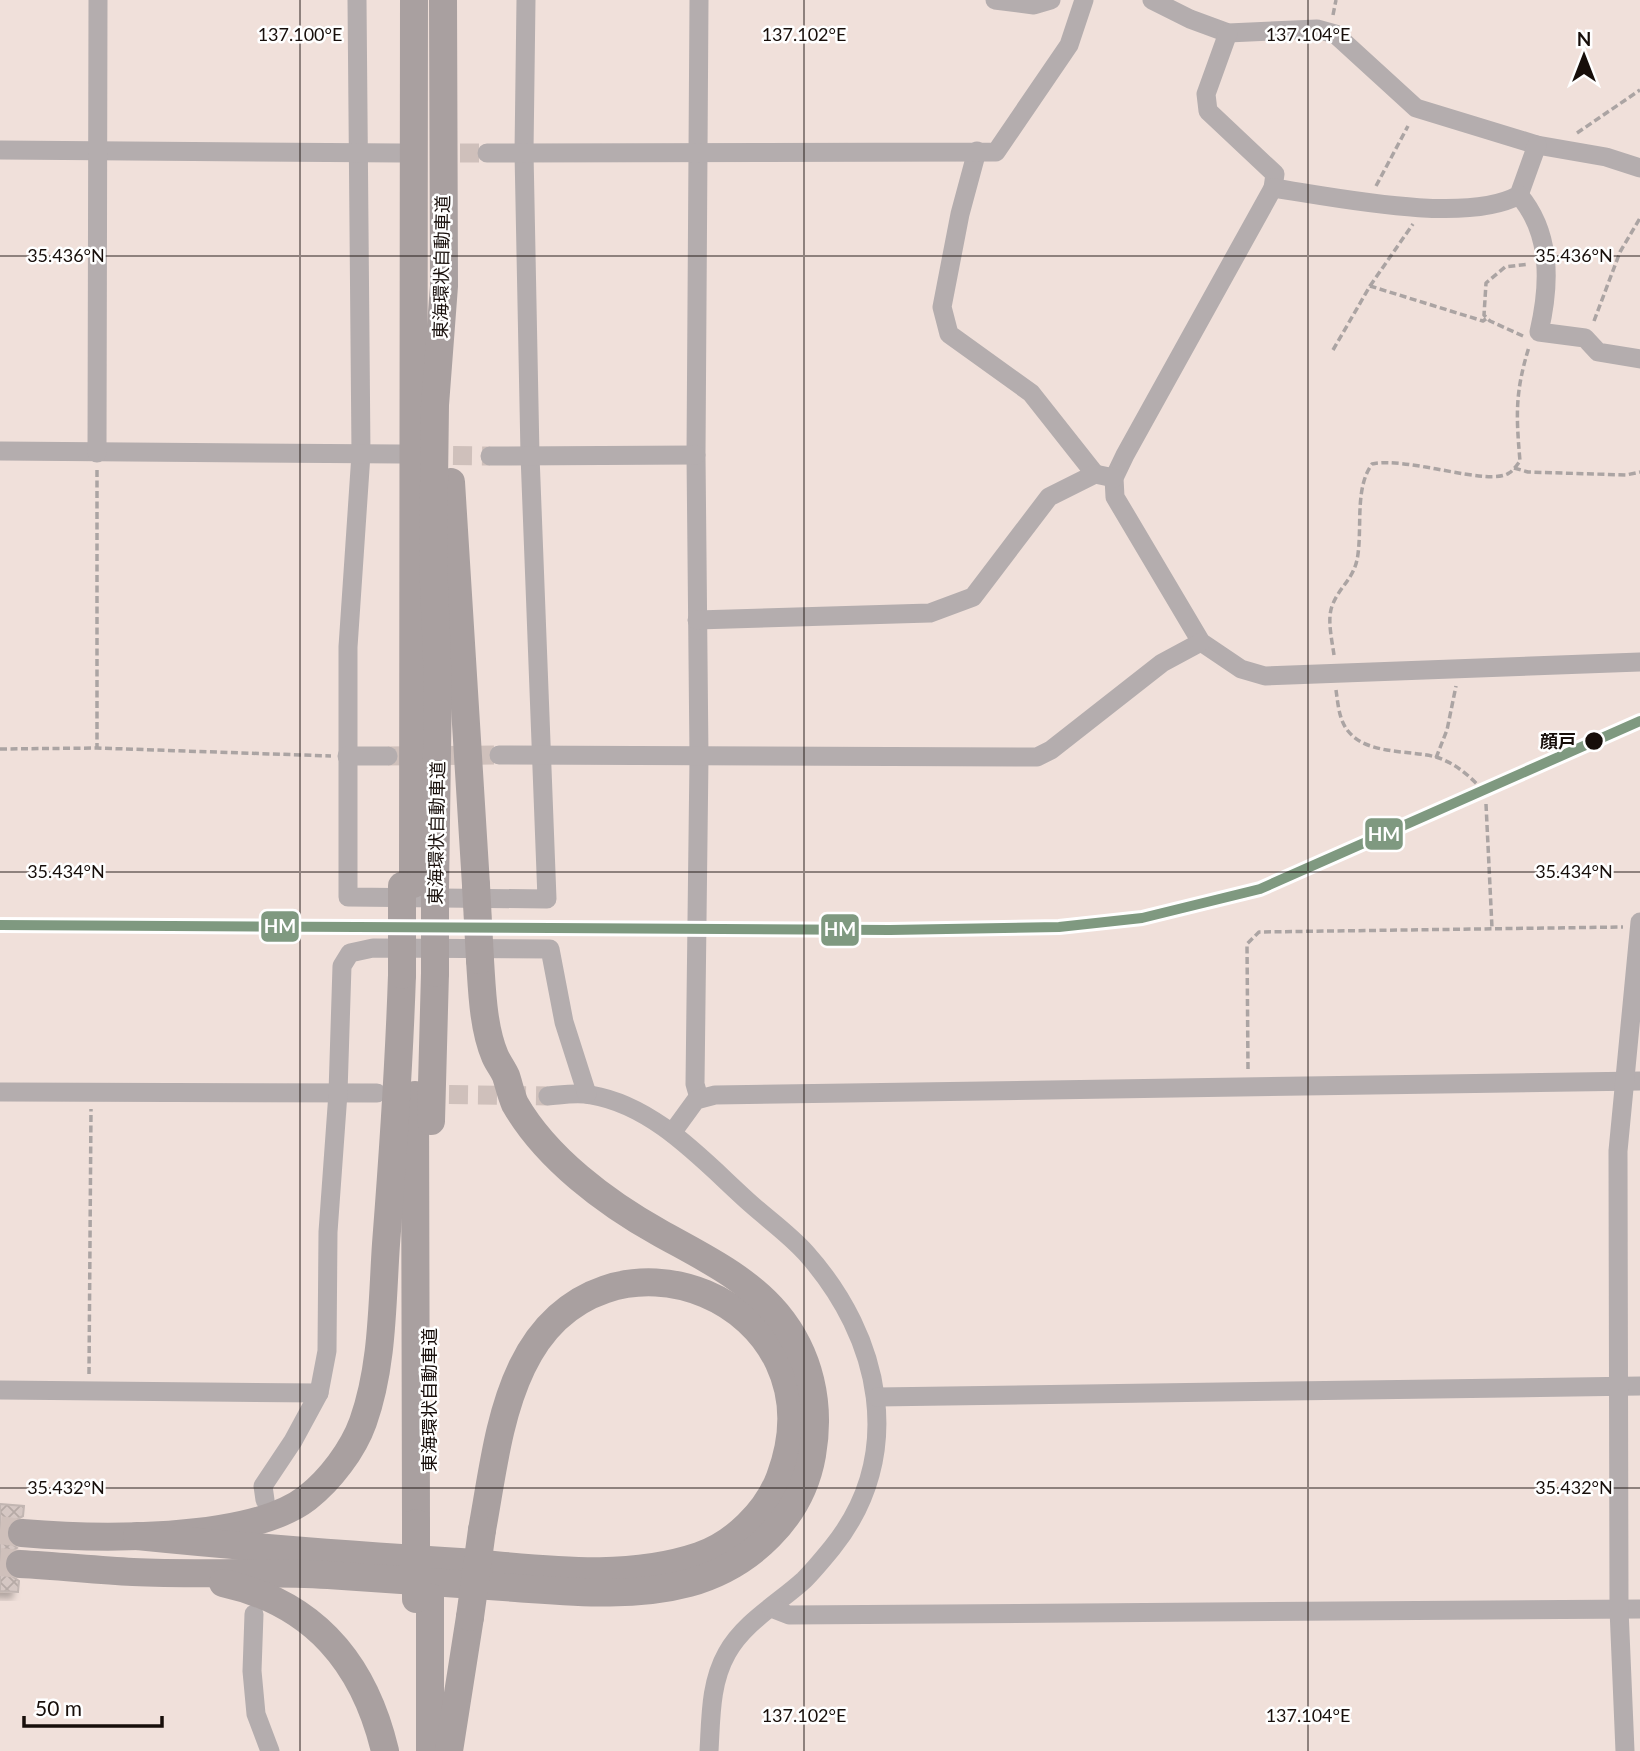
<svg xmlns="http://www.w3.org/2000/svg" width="1640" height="1751" viewBox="0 0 1640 1751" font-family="Lato,'Noto Sans JP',sans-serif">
	<defs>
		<pattern id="building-cross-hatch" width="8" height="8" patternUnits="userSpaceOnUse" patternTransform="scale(1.75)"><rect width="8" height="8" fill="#d5c7c3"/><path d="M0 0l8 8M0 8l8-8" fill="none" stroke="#b6aaa6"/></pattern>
		<filter id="shadow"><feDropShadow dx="-6" dy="6" stdDeviation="3.5" flood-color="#0004"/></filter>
	</defs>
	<rect width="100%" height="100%" fill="#f0e0da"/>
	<!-- building -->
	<path fill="url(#building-cross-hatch)" stroke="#c2b6b2" stroke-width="2" filter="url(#shadow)" d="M0,1504L24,1506L23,1516L8,1524L7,1540L17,1548L7,1554L4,1562L6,1572L19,1581L18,1592L0,1591Z"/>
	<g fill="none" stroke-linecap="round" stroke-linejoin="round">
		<!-- minor-tunnel -->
		<g stroke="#cfc0bb" stroke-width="19" stroke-dasharray="19 10" stroke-linecap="butt">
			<path d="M402,153H487"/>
			<path d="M424,455L490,456"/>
			<path d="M388,756L499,755"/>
			<path d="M420,1094L548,1096"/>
		</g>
		<!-- highway-tunnel -->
		<g stroke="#cfc0bb" stroke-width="28" stroke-dasharray="28 14" stroke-linecap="butt">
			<path d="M0,1530L22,1533"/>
			<path d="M0,1562L20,1564"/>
		</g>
		<!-- path -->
		<g stroke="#aba4a3" stroke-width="3.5" stroke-dasharray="7 3.5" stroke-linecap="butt">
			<path d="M1333,15L1336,0"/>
			<path d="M1577,133L1640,90"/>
			<path d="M1376,186L1408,126"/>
			<path d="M1370,286L1413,224"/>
			<path d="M1594,321L1620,252L1640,218"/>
			<path d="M1523,336L1490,321L1484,315L1486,283L1505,267L1529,264"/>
			<path d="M1333,350L1370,286L1483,321L1487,318"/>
			<path d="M1514,468L1528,472L1626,475L1640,472"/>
			<path d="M97,470V748"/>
			<path d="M1334,655C1332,640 1327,620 1332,606C1340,585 1355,579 1358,554C1362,524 1355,488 1372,464C1407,456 1489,487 1509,473C1513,471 1517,465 1520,461C1516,415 1515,392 1529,347"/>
			<path d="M1336,690C1338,704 1339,720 1348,731C1367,755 1409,750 1436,757C1452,762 1465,772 1477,784"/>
			<path d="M0,749L97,748L331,756"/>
			<path d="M1436,758L1447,730L1456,686"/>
			<path d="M1486,804L1492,928"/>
			<path d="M1248,1069L1247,944L1259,932L1623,927"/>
			<path d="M89,1374L91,1109"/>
		</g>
		<!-- minor -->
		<g stroke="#b4adae" stroke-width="19">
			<path d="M357,0L361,454L348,647V897L547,899L530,455L524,152L526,0"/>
			<path d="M699,0L696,455L699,757L695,1084L699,1098"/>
			<path d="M995,0L1034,5L1051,0"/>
			<path d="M1152,0L1190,19L1228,33L1317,29L1335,34L1416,108L1537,145L1606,157L1640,168"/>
			<path d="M1228,33L1206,94L1208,111L1275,174L1273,188"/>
			<path d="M1537,145L1519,195C1466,225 1334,197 1273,188L1125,455L1114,478L1115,497L1201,642L1241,669L1265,676L1640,662"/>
			<path d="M0,150L401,153"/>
			<path d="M977,151L960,214L942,307L949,334L1031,393L1095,474"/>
			<path d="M487,153L996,152L1069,45L1084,0"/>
			<path d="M1519,195C1552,234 1550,285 1539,332L1585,338L1598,352L1640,359"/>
			<path d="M0,451L400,454"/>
			<path d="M97,453L98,0"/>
			<path d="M490,456L696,455"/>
			<path d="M697,620L930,613L973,597L1049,497L1095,474L1114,478"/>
			<path d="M499,755L1037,757L1051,750L1162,663L1201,642"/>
			<path d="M347,756H388"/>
			<path d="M0,1092L377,1093"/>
			<path d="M548,1096C562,1095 577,1092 591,1095C656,1106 704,1162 751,1204C769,1220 790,1235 806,1253C881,1337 907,1455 832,1548C823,1559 814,1570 804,1580C779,1603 744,1622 727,1653C710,1683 711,1718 709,1751"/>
			<path d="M672,1133L696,1100L715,1095L1640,1081"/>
			<path d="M0,1390L319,1393"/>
			<path d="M877,1397L1640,1386"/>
			<path d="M265,1500L263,1486L293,1441L319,1393L327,1351L328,1232L338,1093L342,966L350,953L373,948L550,949L564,1022L587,1094"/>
			<path d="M771,1608L789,1615L1640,1609"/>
			<path d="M254,1614L252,1671L256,1714L270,1751"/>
			<path d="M1625,1751L1619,1609L1618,1151L1640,922"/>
		</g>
		<!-- highway -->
		<g stroke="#a9a0a0" stroke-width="28">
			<path d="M451,482L476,885"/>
			<path d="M413,884L414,0"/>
			<path d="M435,888L438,684L433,560L435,405L444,286L443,0"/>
			<path d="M415,1095L416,1523"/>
			<path d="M431,1121L435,973"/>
			<path d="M22,1533C93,1539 249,1543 307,1498C330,1480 353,1450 363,1422C383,1366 382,1303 386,1244C393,1154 399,1065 402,975"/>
			<path d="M137,1536C245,1547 352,1555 460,1562C539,1568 622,1582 699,1556C734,1544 767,1512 780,1477C846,1301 601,1201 522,1367C498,1417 492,1476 482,1530"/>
			<path d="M20,1564C58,1566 95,1570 133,1572C198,1575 263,1571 328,1575C391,1579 454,1584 516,1588C573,1592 633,1598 689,1583C750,1566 801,1518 812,1455C821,1404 810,1354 777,1314C746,1277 701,1256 660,1233C606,1203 546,1158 515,1104C511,1095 509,1085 506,1076C503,1069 498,1063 495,1056C483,1028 482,990 480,960"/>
			<path d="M223,1583C314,1603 364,1663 385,1751"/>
			<path d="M430,1597V1751"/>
			<path d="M449,1751L470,1617"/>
		</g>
		<!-- highway-bridge -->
		<g stroke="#a9a0a0" stroke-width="28">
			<path d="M476,885L480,960"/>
			<path d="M402,886V975"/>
			<path d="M435,973V888"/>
			<path d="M416,1599V1523"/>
			<path d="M470,1617L482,1530"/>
		</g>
		<!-- rail-1 casing -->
		<g stroke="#fff" stroke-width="16">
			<path id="rail-1" d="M0,925L890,930L1059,927L1142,918L1260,889L1640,721"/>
		</g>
		<!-- rail-1 -->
		<use href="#rail-1" stroke="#7f9980" stroke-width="10"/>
	</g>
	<!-- ticks -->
	<path fill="none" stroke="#170e0a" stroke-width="2" stroke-opacity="0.45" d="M300,0V1751M804,0V1751M1308,0V1751M0,256H1640M0,872H1640M0,1488H1640"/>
	<!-- markers -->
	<circle fill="#170e0a" stroke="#fff" stroke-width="2.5" cx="1594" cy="741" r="10"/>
	<g text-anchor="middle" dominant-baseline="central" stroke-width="5" stroke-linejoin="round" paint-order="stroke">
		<!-- street labels -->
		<g font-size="18" fill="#170e0a" stroke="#fff">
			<text transform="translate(441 267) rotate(-89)">東海環状自動車道</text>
			<text transform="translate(436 833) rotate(-89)">東海環状自動車道</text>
			<text transform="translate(429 1400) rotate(-90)">東海環状自動車道</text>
		</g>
		<!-- stop labels -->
		<g font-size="18" font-weight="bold" fill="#170e0a" stroke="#fff" text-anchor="end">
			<text x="1576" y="741">顔戸</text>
		</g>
	</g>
	<g font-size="18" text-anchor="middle" fill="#170e0a" stroke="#fff" stroke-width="5" stroke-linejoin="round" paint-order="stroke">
		<text x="300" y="41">137.100°E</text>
		<text x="804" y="41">137.102°E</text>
		<text x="1308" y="41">137.104°E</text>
		<text x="66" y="262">35.436°N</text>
		<text x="1574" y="262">35.436°N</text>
		<text x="66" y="878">35.434°N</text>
		<text x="1574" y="878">35.434°N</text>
		<text x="66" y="1494">35.432°N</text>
		<text x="1574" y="1494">35.432°N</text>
		<text x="804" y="1722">137.102°E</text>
		<text x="1308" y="1722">137.104°E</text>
	</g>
	<g stroke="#fff" stroke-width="2.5">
		<rect x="1364" y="817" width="40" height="34" rx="7" fill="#7f9980"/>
		<rect x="260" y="910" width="40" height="33" rx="7" fill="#7f9980"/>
		<rect x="820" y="913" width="40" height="34" rx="7" fill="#7f9980"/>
	</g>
	<g font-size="19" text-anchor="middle" font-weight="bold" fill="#fff">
		<text x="1384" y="841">HM</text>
		<text x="280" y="933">HM</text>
		<text x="840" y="936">HM</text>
	</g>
	<!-- north arrow -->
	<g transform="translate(1584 56)" stroke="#ffffff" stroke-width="5" paint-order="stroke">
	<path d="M0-5L12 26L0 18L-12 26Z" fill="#170e0a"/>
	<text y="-10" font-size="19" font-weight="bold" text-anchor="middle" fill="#170e0a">N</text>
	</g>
	<!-- scale -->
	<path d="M24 1716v10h138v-10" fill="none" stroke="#170e0a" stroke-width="3.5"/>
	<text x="35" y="1716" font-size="21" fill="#170e0a" stroke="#ffffff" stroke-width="5" paint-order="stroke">50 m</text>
</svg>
